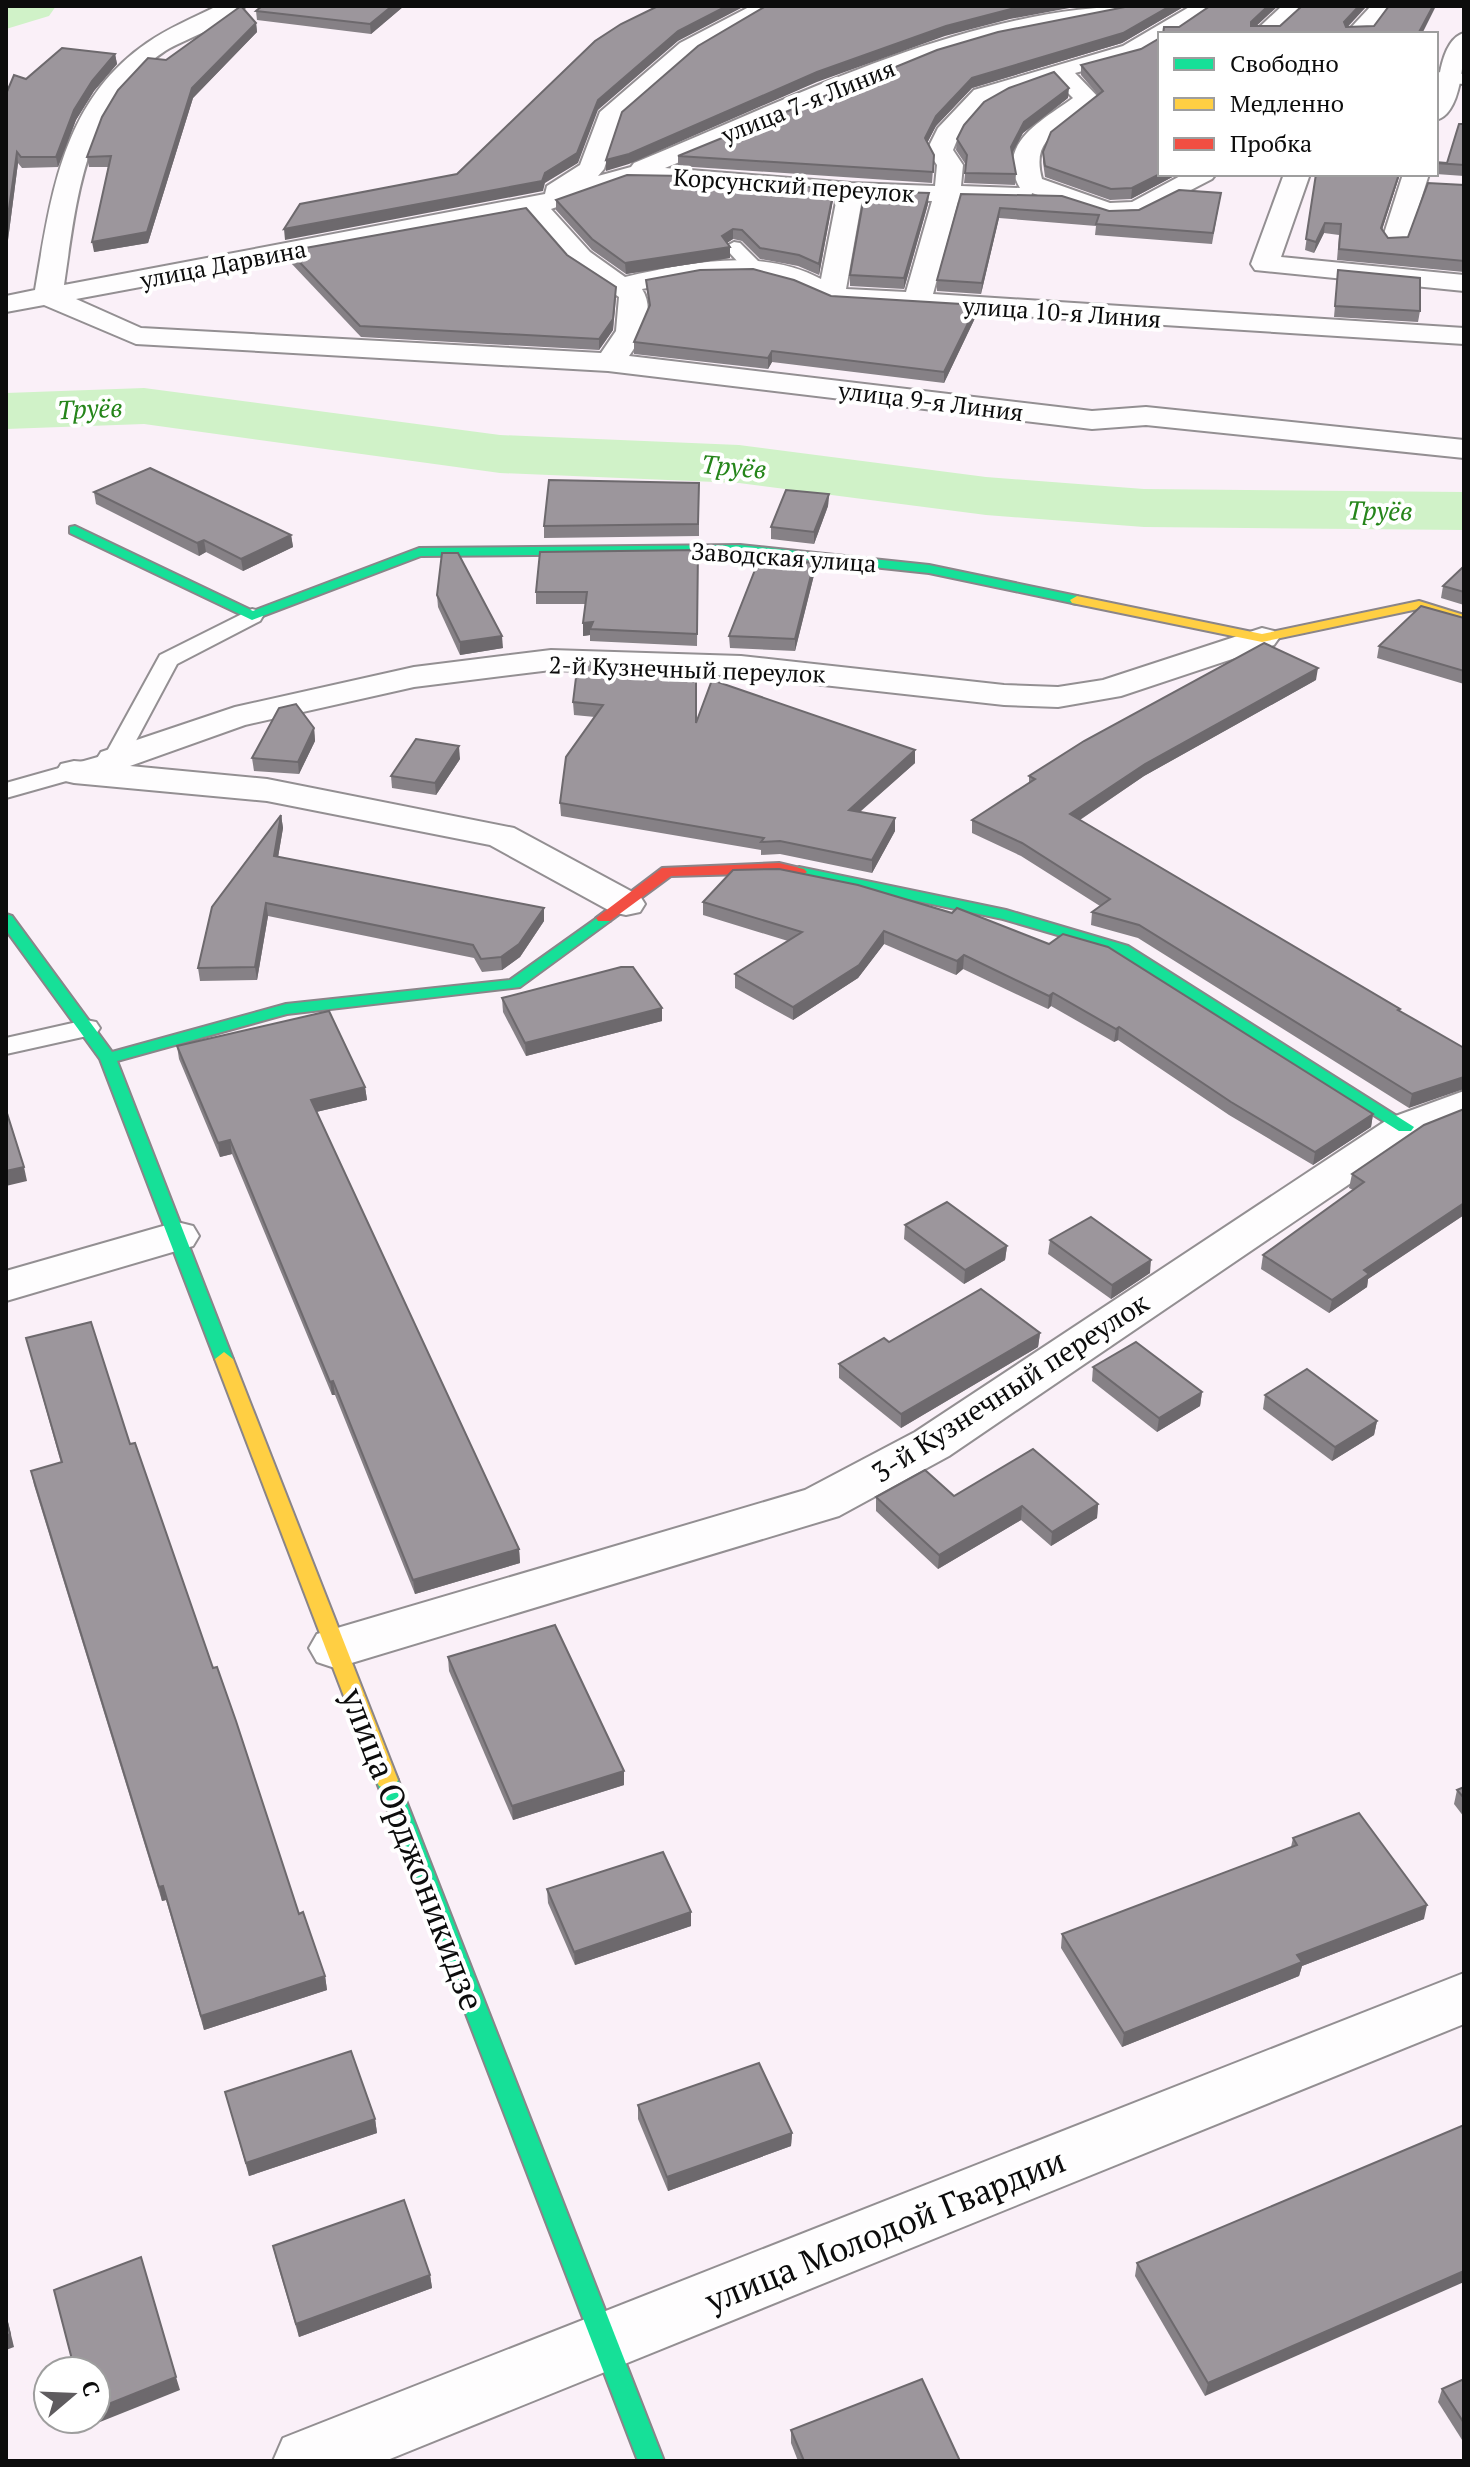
<svg xmlns="http://www.w3.org/2000/svg" width="1470" height="2467" viewBox="0 0 1470 2467" font-family="'PT Serif',serif">
	<rect width="100%" height="100%" fill="#faf0f8"/>
	<g fill="none" stroke-linecap="round" stroke-linejoin="round">
		<!-- river -->
		<g fill="#d0f2c8" fill-rule="evenodd">
			<path d="M6,6H56L49,16L6,29Z"/>
			<path d="M144,388L500,435L739,445L986,477L1144,489L1464,492V530L1144,527L986,515L739,483L500,473L144,424L6,429V393Z"/>
		</g>
		<!-- lane casing -->
		<g stroke="#938f92" stroke-width="4">
			<g id="lane">
				<path d="M1436,72L1464,74V84L1436,82Z"/>
				<path d="M734,242L740,243L763,266V274H749L728,251L725,247Z"/>
				<path d="M252,609L260,611L263,616L260,621L177,664L123,765L6,798V783L105,755L160,655Z"/>
				<path d="M86,1020L96,1022L100,1028L96,1034L6,1054V1038Z"/>
			</g>
		</g>
		<!-- street casing -->
		<g stroke="#938f92" stroke-width="4">
			<g id="street">
				<path d="M217,6H245C233,23 186,38 165,51C84,105 77,197 64,285L545,194L547,186L580,165L600,112L680,43L751,6H779L696,53L620,120L604,169L598,176L631,167L634,163C791,99 969,6 1140,6L1137,11L997,39L936,57L665,168L851,183L935,186L937,165L927,150L938,128L974,90L1123,46L1191,6H1218L1176,34H1160V44L1139,56L1075,73L1100,99C1076,133 1028,127 1042,179L1110,203L1132,202L1184,174H1216L1212,179L1137,218L1108,219L1032,193L1030,201L1021,204L958,202L933,294L1464,328V344L831,304L795,288L753,277L700,278L642,289C656,311 642,338 629,356L1092,411L1146,407L1464,440V458L1146,425L1092,429L608,371L136,344L44,305L6,312V296L35,290C51,196 62,101 147,43C168,28 193,18 217,6ZM1054,79L1073,98C1043,120 994,144 1020,188L961,186L963,165L953,150C972,101 1009,94 1054,79ZM627,183L685,184L837,197L821,279C760,247 688,263 625,277L590,252L551,209ZM862,199L932,201L906,292L846,289ZM528,215L570,264L619,297L616,331L601,353L141,328L76,299Z"/>
				<path d="M1282,6H1306L1277,34H1252Z"/>
				<path d="M1371,6H1394L1370,34H1345Z"/>
				<path d="M1464,33C1464,56 1462,114 1436,120C1436,98 1438,40 1464,33Z"/>
				<path d="M1284,174H1310L1281,257L1464,275V291L1255,270L1251,264Z"/>
				<path d="M1403,174H1429L1408,240L1404,246H1386L1382,240Z"/>
				<path d="M1262,628L1274,631L1279,638L1274,645L1121,696L1058,707L1004,705L741,676L551,670L414,687L245,725L130,766L267,779L514,828L640,896L645,904L640,912L626,915L612,912L490,845L267,801L74,783L61,780L56,772L61,764L74,761L99,763L96,760L101,752L235,707L414,667L551,650L741,656L1004,685L1058,687L1103,680Z"/>
				<path d="M1464,1091V1119L1420,1136L949,1456L839,1516L335,1668L317,1662L309,1648L317,1634L805,1490L915,1432L1390,1118Z"/>
				<path d="M177,1222L193,1226L199,1236L193,1246L6,1301V1271Z"/>
				<path d="M1464,1973V2024L385,2461H273L283,2438Z"/>
			</g>
		</g>
		<!-- fast casing -->
		<g stroke="#8a8589" stroke-width="4">
			<g id="fast">
				<path d="M75,526L253,611L419,548L740,545L929,565L1077,596L1084,600L1077,604L929,573L740,553L421,556L252,620L70,533V527Z"/>
				<path d="M799,867L1006,910L1128,946L1414,1127L1411,1131H1399L1116,952L1003,919L794,875L791,872Z"/>
				<path d="M604,913L612,918L610,921L520,987L287,1014L117,1061L233,1359L224,1366L215,1359L100,1059L6,930V914L12,916L112,1052L286,1004L510,980Z"/>
				<path d="M387,1771L395,1774L398,1780L664,2461H638L376,1780L379,1774Z"/>
			</g>
		</g>
		<!-- slow casing -->
		<g stroke="#8a8589" stroke-width="4">
			<g id="slow">
				<path d="M1077,596L1262,634L1419,601L1464,615V623L1418,609L1262,642L1072,603L1070,600Z"/>
				<path d="M224,1352L233,1359L398,1780L395,1786L387,1789L379,1786L376,1780L215,1359Z"/>
			</g>
		</g>
		<!-- jam casing -->
		<g stroke="#8a8589" stroke-width="4">
			<path id="jam" d="M779,863L804,869L807,872L799,877L779,873L671,876L610,921H598L596,918L662,868Z"/>
		</g>
		<!-- lane -->
		<use href="#lane" fill="#fefdfe" fill-rule="evenodd"/>
		<!-- street -->
		<use href="#street" fill="#fefdfe" fill-rule="evenodd"/>
		<!-- fast -->
		<use href="#fast" fill="#16e098" fill-rule="evenodd"/>
		<!-- slow -->
		<use href="#slow" fill="#ffcf43" fill-rule="evenodd"/>
		<!-- jam -->
		<use href="#jam" fill="#f24e42" fill-rule="evenodd"/>
	</g>
	<!-- wall -->
	<g fill="#868186">
		<path d="M262,6H404L371,34L257,20L256,11Z"/>
		<path d="M1130,6H1185L1122,43L972,88L936,126L927,143L934,155L932,183L678,166V156Z"/>
		<path d="M256,23L257,32L193,98L148,243L94,252L108,167H89L87,157L166,60Z"/>
		<path d="M1141,49L1160,174H1178L1131,199L1110,200L1045,177L1043,162V152L1098,95L1081,75V65Z"/>
		<path d="M115,54L117,64L94,91L76,120L58,167L22,168L18,163L8,240L14,75L26,79Z"/>
		<path d="M1068,98L1023,133L1012,154L1016,174L1015,185L964,183L966,165L956,150L957,139Z"/>
		<path d="M1464,124V176L1436,174V162L1447,163Z"/>
		<path d="M1316,174H1400L1382,230L1388,238L1408,237L1464,185V272L1337,260L1339,235L1324,233L1314,253L1305,250Z"/>
		<path d="M834,189L833,200L819,275L798,266L760,259L742,241L733,239L727,243L730,247V258L626,274L592,250L556,210V200Z"/>
		<path d="M961,194L1109,211L1219,204L1212,244L1095,235L1096,226L999,218L981,294L937,291V280Z"/>
		<path d="M928,204L904,289L850,286V275Z"/>
		<path d="M289,251L567,255L616,298L613,330L599,350L361,337L290,262Z"/>
		<path d="M1338,270L1420,311L1418,322L1334,317Z"/>
		<path d="M646,280L831,296L976,316L944,383L772,362L768,369L634,354V342L649,307Z"/>
		<path d="M699,483V536L544,538V526Z"/>
		<path d="M94,492L291,535L293,547L243,571L206,552L199,556L96,504Z"/>
		<path d="M829,494L828,506L814,544L771,539V527Z"/>
		<path d="M698,550L697,646L590,641V635L583,636L585,604H536V592Z"/>
		<path d="M805,557V562L814,575L795,651L730,648L729,636Z"/>
		<path d="M1464,566V605L1441,598L1443,586Z"/>
		<path d="M437,595L503,648L460,655L438,607Z"/>
		<path d="M1464,618V684L1377,658L1379,646Z"/>
		<path d="M696,675V723L915,750V763L860,812L895,818V831L872,873L780,854L761,855V850L561,816L560,803L595,717L574,715L573,702Z"/>
		<path d="M1316,680L1144,776L1080,820L1400,1009V1012L1464,1048L1409,1108L1138,938L1091,925L1092,912L1100,906L1021,856L972,833V820L1029,783V776Z"/>
		<path d="M314,728L315,741L299,774L254,771L252,758Z"/>
		<path d="M460,759L436,795L392,788L391,776Z"/>
		<path d="M281,815L283,828L278,857L544,921L520,957L502,970L482,972L474,958L268,916L257,980L200,981L198,968Z"/>
		<path d="M779,869L1373,1114L1371,1127L1313,1165L1229,1115L1118,1040L1114,1042L1051,1006L1048,1009L963,969L956,975L884,944L858,978L793,1020L735,988V974L788,941L703,915V902Z"/>
		<path d="M502,998L662,1021L526,1056L503,1012Z"/>
		<path d="M177,1046L365,1087L367,1100L316,1112L519,1549L520,1563L415,1594L335,1395H332L232,1154L220,1157L179,1059Z"/>
		<path d="M1464,1109V1215L1368,1279L1367,1287L1329,1313L1261,1269L1263,1255L1353,1190L1349,1188L1352,1174Z"/>
		<path d="M905,1225L1007,1246L1005,1260L964,1284L904,1239Z"/>
		<path d="M1050,1240L1150,1273L1111,1299L1048,1254Z"/>
		<path d="M1040,1333L1038,1347L901,1428L839,1378V1364L889,1342Z"/>
		<path d="M26,1338L130,1444L213,1668L299,1914L325,1976L327,1990L204,2030L166,1900L162,1901L34,1485L31,1471L61,1463Z"/>
		<path d="M1093,1367L1202,1392L1200,1406L1157,1432L1092,1381Z"/>
		<path d="M1265,1395L1377,1421L1374,1435L1332,1461L1263,1409Z"/>
		<path d="M954,1496L1098,1504L1097,1518L1051,1546L1021,1520L938,1569L876,1511V1497Z"/>
		<path d="M448,1657L624,1785L513,1820L449,1671Z"/>
		<path d="M1464,1787V1817L1454,1804L1457,1790Z"/>
		<path d="M1293,1838L1424,1919L1302,1966L1299,1976L1122,2047L1061,1948L1062,1934L1291,1847Z"/>
		<path d="M547,1889L691,1912V1926L575,1965L548,1903Z"/>
		<path d="M225,2092L375,2119L377,2133L249,2176Z"/>
		<path d="M638,2105L792,2133L791,2146L668,2191L638,2119Z"/>
		<path d="M1464,2125L1205,2396L1135,2276L1137,2263Z"/>
		<path d="M273,2246L430,2275L432,2288L299,2337L276,2259Z"/>
		<path d="M1464,2379V2443L1438,2402L1442,2389Z"/>
		<path d="M791,2430L960,2461H798L791,2443Z"/>
	</g>
	<!-- shaded-wall -->
	<g fill="#6d696d">
		<path d="M392,6H404L371,34L370,24Z"/>
		<path d="M727,6H745L678,41L598,110L578,163L545,183L543,191L285,240L284,229L545,173L598,100L678,31Z"/>
		<path d="M1028,6H1075V7L1010,19L945,36L817,82L629,164L606,171V160L817,72L946,26L1011,9Z"/>
		<path d="M1170,6H1185L1122,43L972,88L936,126L924,149L925,138L936,116L972,78Z"/>
		<path d="M1268,6H1278L1250,32L1251,22Z"/>
		<path d="M1359,6H1367L1343,32L1344,22Z"/>
		<path d="M1433,6H1436L1422,34H1418Z"/>
		<path d="M256,23L257,32L193,98L148,243L94,252L92,242L192,88Z"/>
		<path d="M115,54L117,64L94,91L76,120L58,167L56,157L74,110L92,81Z"/>
		<path d="M1069,88L1068,98L1023,133L1010,157L1011,147L1024,122Z"/>
		<path d="M17,152L18,163L8,240L6,246V230Z"/>
		<path d="M1160,174H1178L1131,199L1132,188Z"/>
		<path d="M1399,174H1400L1379,239L1381,228Z"/>
		<path d="M834,189L833,200L819,275V264Z"/>
		<path d="M929,193L928,204L904,289V278Z"/>
		<path d="M1000,208L999,218L981,294L982,283Z"/>
		<path d="M1325,223L1324,233L1314,253L1316,242Z"/>
		<path d="M733,229V239L722,246V236Z"/>
		<path d="M730,247V258L626,274L625,263Z"/>
		<path d="M616,287L613,330L599,350V339Z"/>
		<path d="M977,305L976,316L944,383V372Z"/>
		<path d="M772,351V362L768,369V358Z"/>
		<path d="M829,494L828,506L814,544V532Z"/>
		<path d="M291,535L293,547L243,571L241,559Z"/>
		<path d="M204,540L206,552L199,556L197,543Z"/>
		<path d="M814,563V575L795,651V639Z"/>
		<path d="M593,622L590,629V635L583,636V623Z"/>
		<path d="M502,636L503,648L460,655V642Z"/>
		<path d="M1318,668L1316,680L1144,776L1069,827L1070,814L1145,764Z"/>
		<path d="M314,728L315,741L299,774L298,762Z"/>
		<path d="M459,746L460,759L436,795L435,783Z"/>
		<path d="M915,750V763L848,822L849,810Z"/>
		<path d="M281,815L283,828L276,869L274,856Z"/>
		<path d="M895,818V831L872,873V860Z"/>
		<path d="M266,903L268,916L257,980L255,967Z"/>
		<path d="M544,908V921L520,957L502,970L501,957Z"/>
		<path d="M884,931V944L858,978L793,1020V1007Z"/>
		<path d="M964,955L963,969L956,975L957,961Z"/>
		<path d="M1053,993L1051,1006L1048,1009L1049,996Z"/>
		<path d="M662,1008V1021L526,1056L525,1043Z"/>
		<path d="M1119,1027L1118,1040L1114,1042L1116,1029Z"/>
		<path d="M1464,1077V1089L1409,1108L1412,1094Z"/>
		<path d="M365,1087L367,1100L312,1113L311,1100Z"/>
		<path d="M1373,1114L1371,1127L1313,1165L1315,1152Z"/>
		<path d="M230,1140L232,1154L220,1157L218,1143Z"/>
		<path d="M24,1167L27,1181L6,1186V1171Z"/>
		<path d="M1464,1203V1215L1368,1279L1367,1287L1329,1313L1332,1300L1364,1270Z"/>
		<path d="M1007,1246L1005,1260L964,1284L965,1270Z"/>
		<path d="M1151,1260L1150,1273L1111,1299L1112,1285Z"/>
		<path d="M1040,1333L1038,1347L901,1428V1414Z"/>
		<path d="M333,1381L335,1395H332L330,1382Z"/>
		<path d="M1202,1392L1200,1406L1157,1432L1159,1418Z"/>
		<path d="M1377,1421L1374,1435L1332,1461L1335,1447Z"/>
		<path d="M1098,1504L1097,1518L1051,1546L1052,1532Z"/>
		<path d="M1022,1506L1021,1520L938,1569L939,1555Z"/>
		<path d="M519,1549L520,1563L415,1594L413,1580Z"/>
		<path d="M624,1771V1785L513,1820L512,1806Z"/>
		<path d="M163,1886L166,1900L162,1901L159,1887Z"/>
		<path d="M1427,1905L1424,1919L1302,1966L1299,1976L1122,2047L1124,2033L1297,1955Z"/>
		<path d="M691,1912V1926L575,1965L574,1952Z"/>
		<path d="M325,1976L327,1990L204,2030L201,2016Z"/>
		<path d="M375,2119L377,2133L249,2176L246,2163Z"/>
		<path d="M792,2133L791,2146L668,2191L667,2177Z"/>
		<path d="M1464,2271V2282L1205,2396L1208,2383Z"/>
		<path d="M430,2275L432,2288L299,2337L296,2324Z"/>
		<path d="M6,2314L14,2347L6,2350Z"/>
		<path d="M176,2377L180,2390L90,2426L88,2419H96V2409Z"/>
	</g>
	<!-- building -->
	<g fill="#9c969c" stroke="#6d696d" stroke-width="2">
		<path d="M241,6L256,23L192,88L147,232L92,242L111,156L87,157L102,117L118,90L148,58L166,60Z"/>
		<path d="M262,6H392L370,24L256,11Z"/>
		<path d="M658,6H727L678,31L598,100L577,153L545,173L542,181L284,229L300,204L457,174L595,41L621,24Z"/>
		<path d="M766,6H1028L1011,9L946,26L817,72L629,154L606,160L622,112L698,46Z"/>
		<path d="M1130,6H1170L1123,33L972,78L936,116L925,138L934,155L933,172L678,156L937,50L998,32Z"/>
		<path d="M1210,6H1268L1251,22V26H1280L1302,6H1359L1344,22L1346,27L1374,26L1389,6H1433L1418,34H1163L1164,27H1179Z"/>
		<path d="M1160,38V174L1132,188L1111,189L1045,166L1043,152L1051,132L1103,91L1081,65L1141,49Z"/>
		<path d="M62,48L115,54L92,81L74,110L56,157H21L17,152L6,230V94L14,75L26,79Z"/>
		<path d="M1054,72L1069,88L1024,122L1011,147L1016,174L965,173L967,155L957,139L964,125L984,102L1009,88Z"/>
		<path d="M1459,124H1464V165L1436,163V162L1447,163Z"/>
		<path d="M1316,174H1399L1381,228L1388,238L1408,237L1428,183L1464,185V261L1339,249L1341,224L1325,223L1316,242L1306,239Z"/>
		<path d="M627,175L685,176L834,189L819,264L799,255L760,248L742,230L733,229L722,236L730,247L625,263L592,239L556,200Z"/>
		<path d="M1179,190L1221,193L1213,233L1096,224L1099,215L1000,208L982,283L937,280L961,194L1062,196L1109,211L1139,210Z"/>
		<path d="M865,191L929,193L904,278L850,275Z"/>
		<path d="M526,208L567,255L616,287L613,319L599,339L360,326L289,251Z"/>
		<path d="M753,269L794,280L831,296L977,305L944,372L772,351L768,358L634,342L650,305L646,280L700,270Z"/>
		<path d="M1338,270L1420,278V311L1335,306Z"/>
		<path d="M150,468L291,535L241,559L204,540L197,543L94,492Z"/>
		<path d="M549,480L699,483L698,524L544,526Z"/>
		<path d="M786,490L829,494L814,532L771,527Z"/>
		<path d="M698,550L697,634L590,629L593,622L583,623L587,592H536L540,552Z"/>
		<path d="M762,552L805,557L803,562L814,563L795,639L729,636Z"/>
		<path d="M442,553H458L502,636L460,642L437,595Z"/>
		<path d="M1464,566V592L1443,586Z"/>
		<path d="M1421,606L1464,618V671L1379,646Z"/>
		<path d="M1264,643L1318,668L1145,764L1070,814L1400,1009L1398,1010L1464,1048V1077L1412,1094L1139,925L1092,912L1110,899L1022,843L972,820L1035,779L1029,776L1084,741Z"/>
		<path d="M578,661L664,664L696,675V723L712,680L915,750L849,810L895,818L872,860L780,841L761,842L764,838L560,803L566,757L603,705L573,702Z"/>
		<path d="M296,704L314,728L298,762L252,758L279,708Z"/>
		<path d="M416,739L459,746L435,783L391,776Z"/>
		<path d="M281,815L274,856L544,908L519,944L501,957L481,959L473,945L266,903L255,967L198,968L212,907Z"/>
		<path d="M779,869L858,885L952,913L957,908L1049,944L1063,934L1108,947L1373,1114L1315,1152L1231,1102L1119,1027L1116,1029L1053,993L1049,996L964,955L957,961L884,931L859,965L793,1007L735,974L802,932L703,902L733,870Z"/>
		<path d="M621,967H633L662,1008L525,1043L502,998Z"/>
		<path d="M329,1011L365,1087L311,1100L519,1549L413,1580L333,1381L330,1382L230,1140L218,1143L177,1046Z"/>
		<path d="M1464,1109V1203L1364,1270L1369,1274L1332,1300L1263,1255L1364,1182L1352,1174L1424,1125Z"/>
		<path d="M6,1110L24,1167L6,1171Z"/>
		<path d="M947,1202L1007,1246L965,1270L905,1225Z"/>
		<path d="M1091,1217L1151,1260L1112,1285L1050,1240Z"/>
		<path d="M981,1289L1040,1333L901,1414L839,1364L884,1338L889,1342Z"/>
		<path d="M91,1322L130,1444L135,1443L213,1668L217,1667L236,1721L299,1914L303,1912L325,1976L201,2016L163,1886L159,1887L31,1471L62,1462L26,1338Z"/>
		<path d="M1136,1342L1202,1392L1159,1418L1093,1367Z"/>
		<path d="M1307,1369L1377,1421L1335,1447L1265,1395Z"/>
		<path d="M1033,1449L1098,1504L1052,1532L1022,1506L939,1555L876,1497L925,1470L954,1496Z"/>
		<path d="M555,1625L624,1771L512,1806L448,1657Z"/>
		<path d="M1464,1787V1798L1457,1790Z"/>
		<path d="M1359,1813L1427,1905L1297,1955L1302,1962L1124,2033L1062,1934L1297,1845L1293,1838Z"/>
		<path d="M663,1852L691,1912L574,1952L547,1889Z"/>
		<path d="M351,2051L375,2119L246,2163L225,2092Z"/>
		<path d="M759,2063L792,2133L667,2177L638,2105Z"/>
		<path d="M1464,2125V2271L1208,2383L1137,2263Z"/>
		<path d="M404,2200L430,2275L296,2324L273,2246Z"/>
		<path d="M141,2257L176,2377L96,2409V2371H75L54,2290Z"/>
		<path d="M6,2318L10,2334L6,2336Z"/>
		<path d="M922,2379L960,2461H804L791,2430Z"/>
		<path d="M1464,2379V2423L1442,2389Z"/>
	</g>
	<g text-anchor="middle" dominant-baseline="central" stroke-width="8" stroke-linejoin="round" paint-order="stroke">
		<!-- far-street labels -->
		<g font-size="24" fill="#0c0c0c" stroke="#fff">
			<text transform="translate(808 101) rotate(-22)">улица 7-я Линия</text>
			<text transform="translate(794 185) rotate(4)">Корсунский переулок</text>
			<text transform="translate(223 264) rotate(-11)">улица Дарвина</text>
			<text transform="translate(1062 312) rotate(4)">улица 10-я Линия</text>
			<text transform="translate(931 401) rotate(7)">улица 9-я Линия</text>
			<text transform="translate(784 557) rotate(4)">Заводская улица</text>
			<text transform="translate(687 669) rotate(2)">2-й Кузнечный переулок</text>
		</g>
		<!-- far-water labels -->
		<g font-size="26" font-style="italic" fill="#25851a" stroke="#fff">
			<text transform="translate(90 408) rotate(-2)">Труёв</text>
			<text transform="translate(734 466) rotate(5)">Труёв</text>
			<text transform="translate(1380 510) rotate(1)">Труёв</text>
		</g>
		<!-- street labels -->
		<g font-size="28" fill="#0c0c0c" stroke="#fff">
			<text transform="translate(1010 1387) rotate(-33)">3-й Кузнечный переулок</text>
		</g>
		<!-- near-street labels -->
		<g font-size="34" fill="#0c0c0c" stroke="#fff">
			<text transform="translate(413 1849) rotate(69)">улица Орджоникидзе</text>
			<text transform="translate(885 2230) rotate(-22)">улица Молодой Гвардии</text>
		</g>
	</g>
	<!-- border -->
	<rect width="1470" height="2467" fill="none" stroke="#0c0c0c" stroke-width="16"/>
	<!-- legend -->
	<rect x="1158" y="32" width="280" height="144" fill="#ffffff" stroke="#9e9e9e" stroke-width="2"/>
	<rect x="1174" y="58" width="40" height="12" fill="#16e098" stroke="#9e9e9e" stroke-width="2"/>
	<text x="1230" y="72" font-size="24" fill="#0c0c0c">Свободно</text>
	<rect x="1174" y="98" width="40" height="12" fill="#ffcf43" stroke="#9e9e9e" stroke-width="2"/>
	<text x="1230" y="112" font-size="24" fill="#0c0c0c">Медленно</text>
	<rect x="1174" y="138" width="40" height="12" fill="#f24e42" stroke="#9e9e9e" stroke-width="2"/>
	<text x="1230" y="152" font-size="24" fill="#0c0c0c">Пробка</text>
	<!-- north arrow -->
	<g transform="translate(72 2395) rotate(71)"><circle r="38" fill="#ffffff" stroke="#9e9e9e" stroke-width="2"/>
	<path d="M0-6L14 30L0 20L-14 30Z" fill="#5f5c5f"/>
	<text y="-12" font-size="22" font-weight="bold" text-anchor="middle" fill="#0c0c0c">С</text>
	</g>
</svg>
